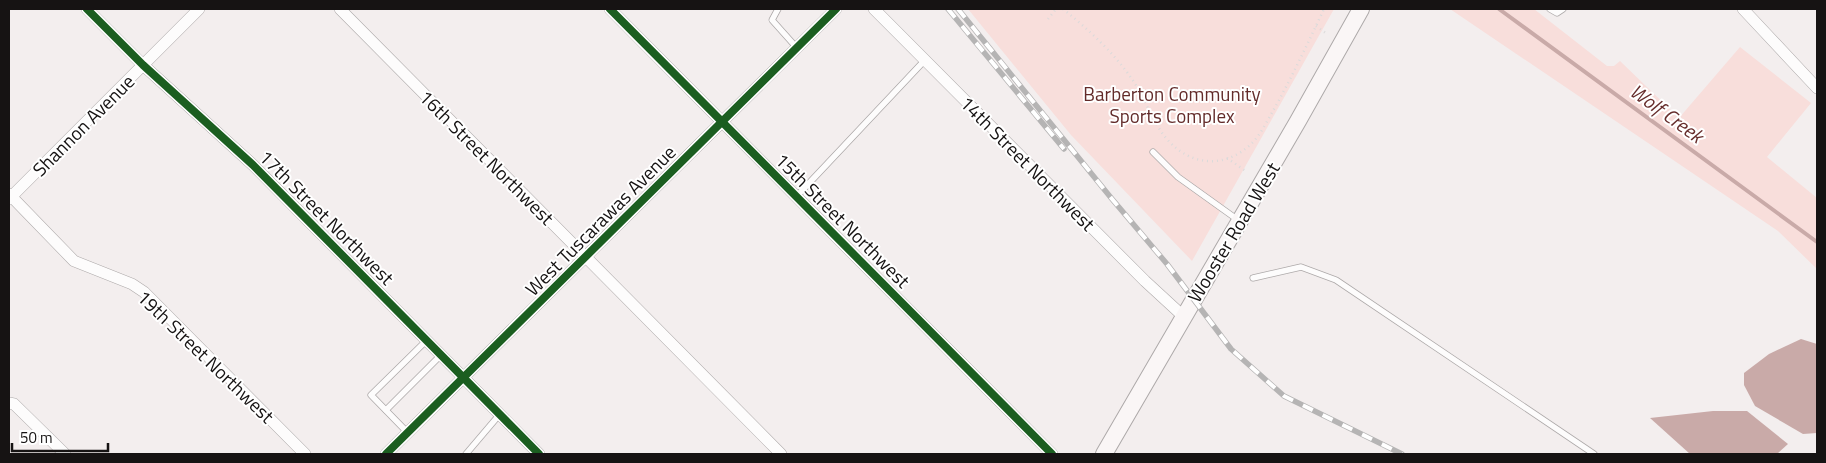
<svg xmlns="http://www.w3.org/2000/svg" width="1826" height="463" viewBox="0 0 1826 463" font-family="'Titillium Web',sans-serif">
	<rect width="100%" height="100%" fill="#f3eeee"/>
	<!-- green -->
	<g fill="#f8dedb">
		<path d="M968,9H1334L1192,261L1071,135Z"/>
		<path d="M1450,9H1534L1607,66H1614L1620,61L1679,118L1740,47L1811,103L1767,157L1817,198V269L1778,231Z"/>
	</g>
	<!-- water -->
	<g fill="#c9aaa8">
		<path d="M1801,339L1817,344V433L1803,434L1755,406L1744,385V373L1769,354Z"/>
		<path d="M1713,411H1747L1788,444L1777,454H1690L1650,418Z"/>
	</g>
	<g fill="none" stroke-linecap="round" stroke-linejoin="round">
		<!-- stream -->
		<path stroke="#c9aaa8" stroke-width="4" d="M1499,9L1817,242"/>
		<!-- lane casing -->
		<g stroke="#ada9a9" stroke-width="7">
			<g id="lane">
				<path d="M778,9L772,20L797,48"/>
				<path d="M1550,9L1557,13L1563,9"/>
				<path d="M1153,152L1178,177L1238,220"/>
				<path d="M796,197L925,60"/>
				<path d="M1253,278L1301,267L1336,280L1594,454"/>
				<path d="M386,410L441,355"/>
				<path d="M408,433L371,395L427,340"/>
				<path d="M466,454L500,414"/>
			</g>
		</g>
		<!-- street casing -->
		<g stroke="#ada9a9" stroke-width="12">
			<g id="street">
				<path d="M87,9L143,65L253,165L539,454"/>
				<path d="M340,9L781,454"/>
				<path d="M610,9L1052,454"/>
				<path d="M874,9L1145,281L1183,316"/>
				<path d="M1743,9L1817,88"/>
				<path d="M9,194L74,261L132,284L144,292L305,454"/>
				<path d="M9,199L199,9"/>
				<path d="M9,403L14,404L65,454"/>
				<path d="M386,454L836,9"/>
			</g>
		</g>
		<!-- secondary casing -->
		<g stroke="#ada9a9" stroke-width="18">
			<path id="secondary" d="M1104,454L1298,121L1361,9"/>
		</g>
		<!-- path -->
		<g stroke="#dbdada" stroke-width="2.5" stroke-dasharray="1 4" stroke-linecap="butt">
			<path d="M1063,9C1088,29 1114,53 1132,79C1145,98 1152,121 1166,138C1190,167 1226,169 1252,143C1261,134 1267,121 1273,111C1292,77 1308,43 1324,9"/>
			<path d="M1048,19L1056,9"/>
			<path d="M1316,26L1327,34"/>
			<path d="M1227,158L1247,172"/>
		</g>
		<!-- lane -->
		<use href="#lane" stroke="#fdfcfc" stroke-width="5.5"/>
		<!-- street -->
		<use href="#street" stroke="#fdfcfc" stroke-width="11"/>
		<!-- secondary -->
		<use href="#secondary" stroke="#faf6f6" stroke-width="16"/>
		<!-- rail casing -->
		<g stroke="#b5b4b4" stroke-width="5.5">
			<g id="rail">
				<path d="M948,9L1064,149"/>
				<path d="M958,9L1112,199L1167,264L1231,349L1284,396L1402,454"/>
			</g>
		</g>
		<!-- rail -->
		<use href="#rail" stroke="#fff" stroke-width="4" stroke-dasharray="11" stroke-linecap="butt"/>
		<!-- cycleway casing -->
		<g stroke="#fff" stroke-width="11">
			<g id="cycleway">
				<path d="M87,9L143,65L253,165L539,454"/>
				<path d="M610,9L1052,454"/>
				<path d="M386,454L836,9"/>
			</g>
		</g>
		<!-- cycleway -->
		<use href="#cycleway" stroke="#1b5e20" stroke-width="8"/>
	</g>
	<g text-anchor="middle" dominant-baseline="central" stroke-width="4" stroke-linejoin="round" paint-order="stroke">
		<!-- park labels -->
		<g font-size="19" fill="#632b2a" stroke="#fff">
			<text x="1172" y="93">Barberton Community<tspan x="1172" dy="22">Sports Complex</tspan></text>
		</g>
		<!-- street labels -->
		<g font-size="19" fill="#161313" stroke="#fff">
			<text transform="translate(83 125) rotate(-45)">Shannon Avenue</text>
			<text transform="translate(487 157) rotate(45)">16th Street Northwest</text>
			<text transform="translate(1028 163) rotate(45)">14th Street Northwest</text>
			<text transform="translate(327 217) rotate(45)">17th Street Northwest</text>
			<text transform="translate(600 220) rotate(-45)">West Tuscarawas Avenue</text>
			<text transform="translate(843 220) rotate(45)">15th Street Northwest</text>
			<text transform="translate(1233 232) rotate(-59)">Wooster Road West</text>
			<text transform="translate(206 356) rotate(44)">19th Street Northwest</text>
		</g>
		<!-- water labels -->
		<g font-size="20" font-style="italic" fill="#672e2d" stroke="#fff">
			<text transform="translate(1667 113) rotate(36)">Wolf Creek</text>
		</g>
	</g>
	<!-- border -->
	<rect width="1826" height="463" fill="none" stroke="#161313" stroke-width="20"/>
	<!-- scale -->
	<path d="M12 443v8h96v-8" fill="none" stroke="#161313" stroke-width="2.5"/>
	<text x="20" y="443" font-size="15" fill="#161313" stroke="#ffffff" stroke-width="4" paint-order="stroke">50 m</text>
</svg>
